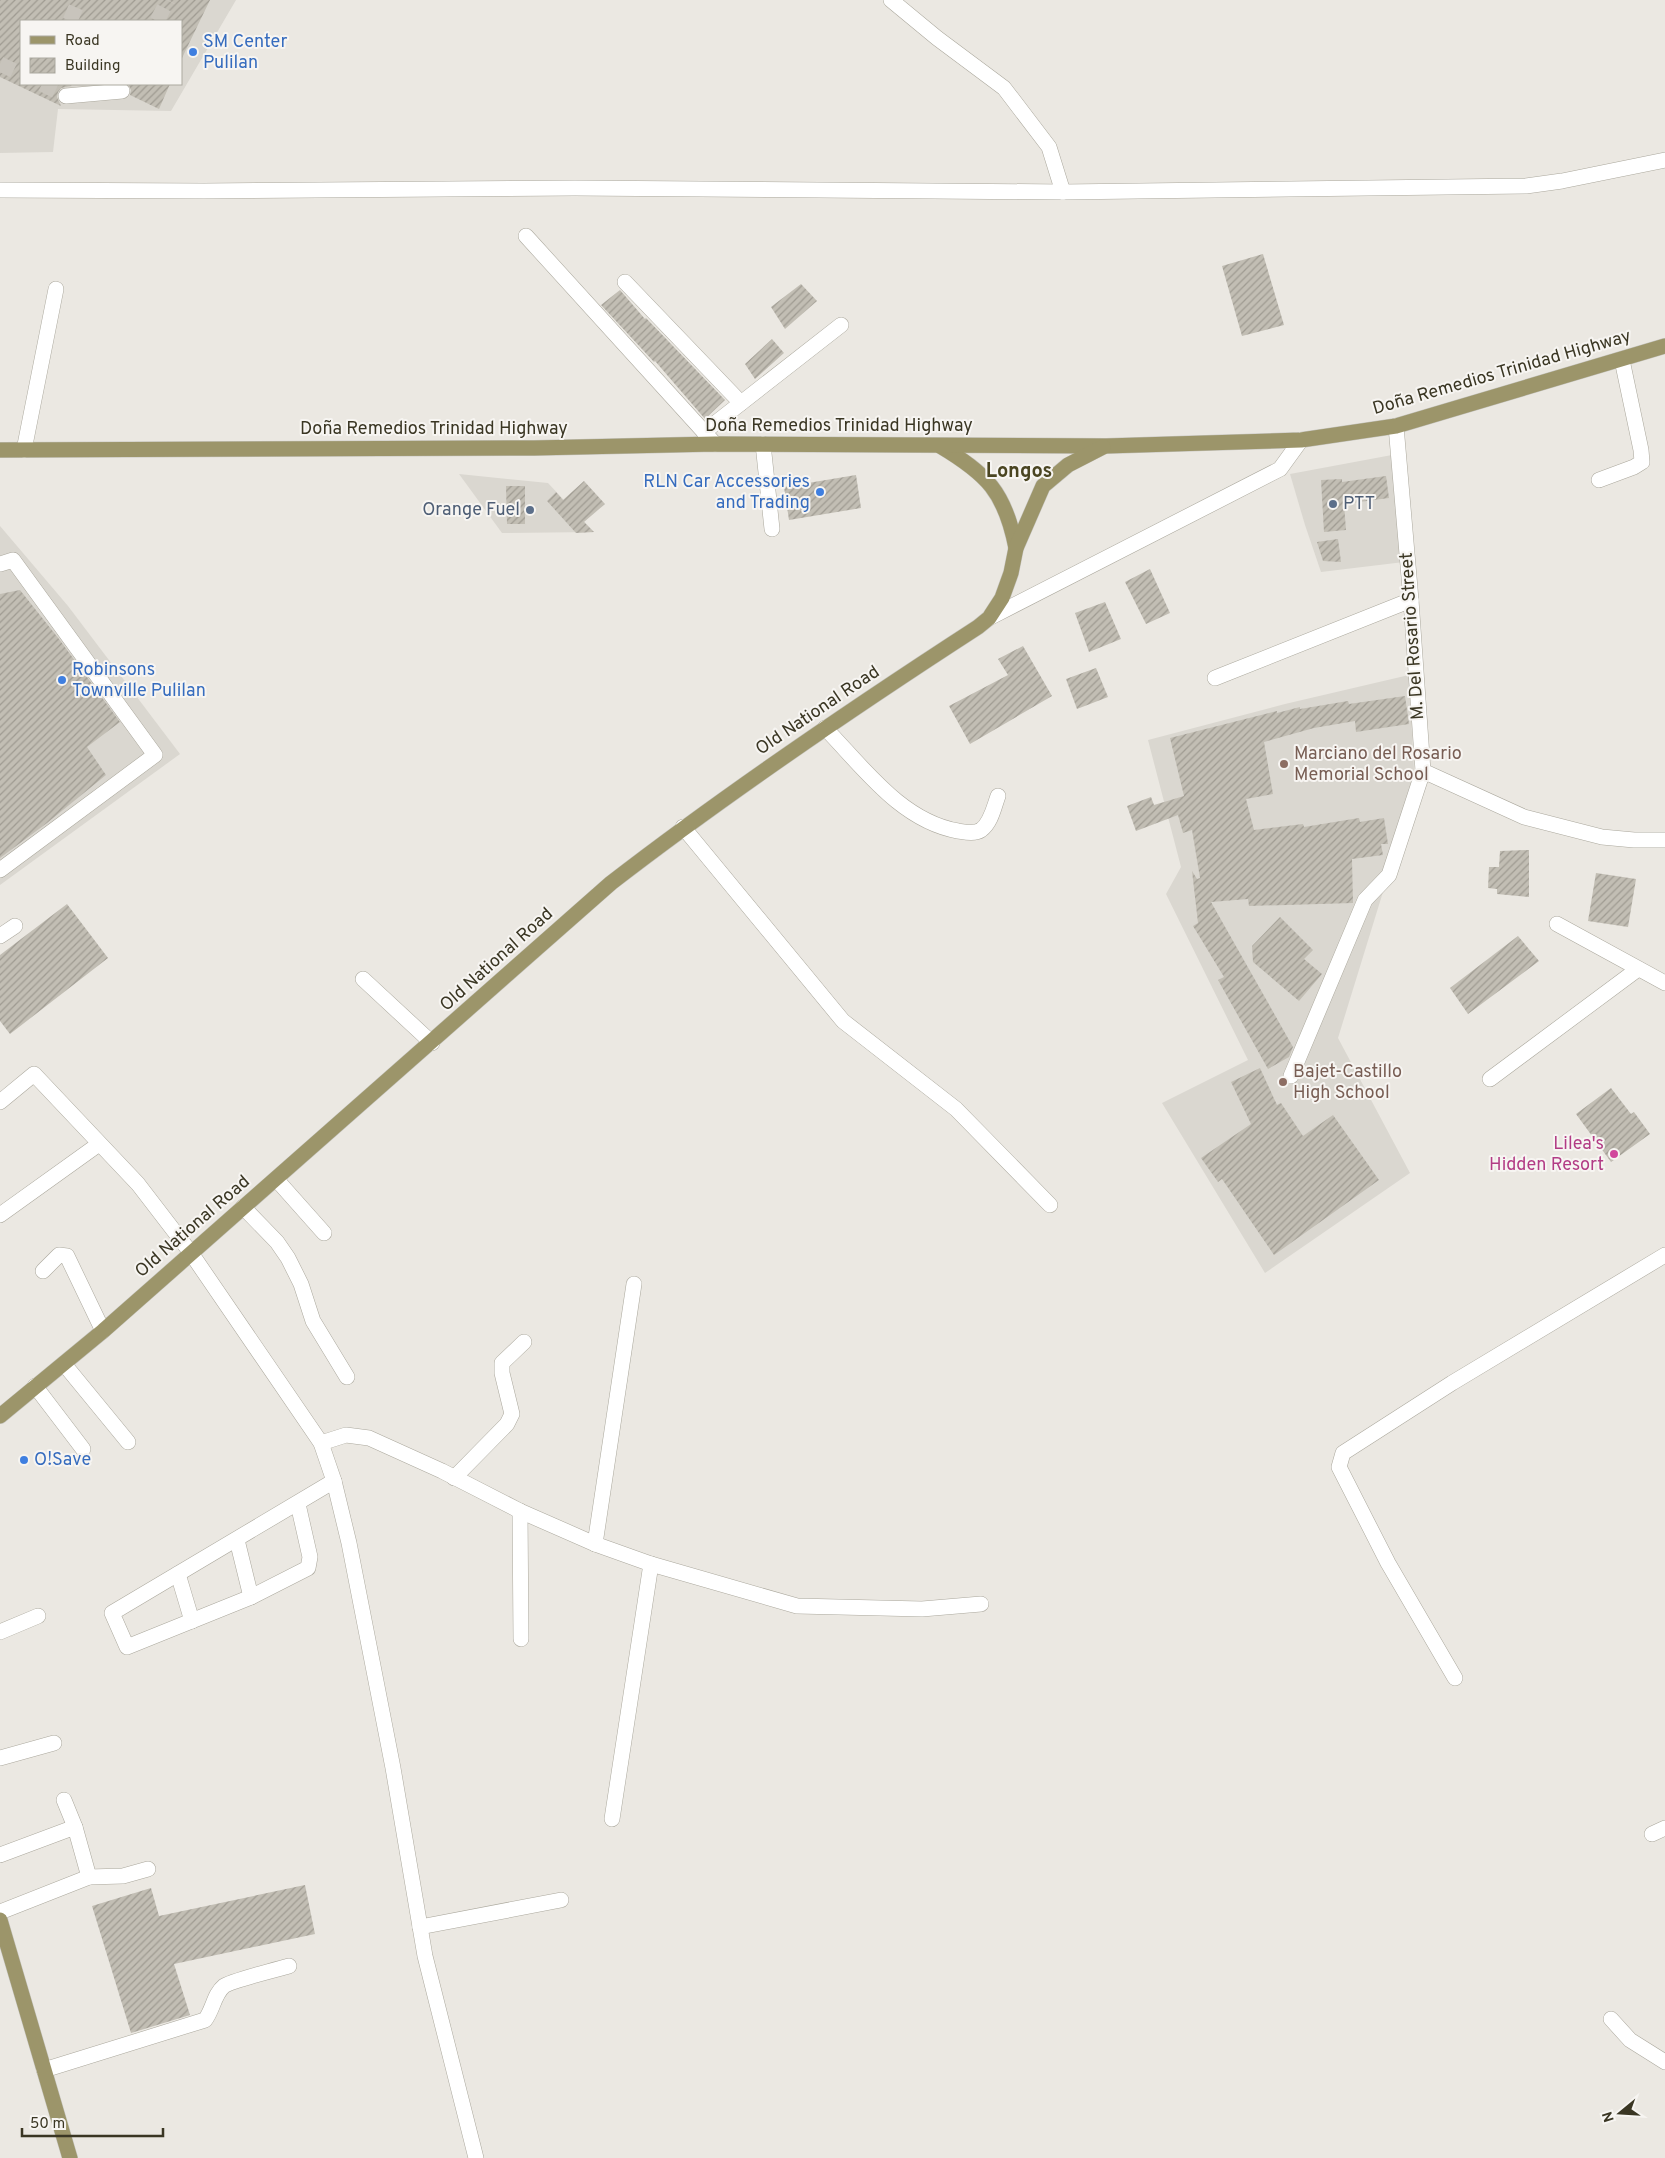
<svg xmlns="http://www.w3.org/2000/svg" width="1665" height="2158" viewBox="0 0 1665 2158" font-family="Overpass,sans-serif">
	<defs>
		<pattern id="building-hatch" width="6" height="6" patternUnits="userSpaceOnUse" patternTransform="scale(1.25)"><rect width="6" height="6" fill="#c2beb4"/><path d="M-1 1l2-2M0 6l6-6M5 7l2-2" fill="none" stroke="#9f9b92"/></pattern>
	</defs>
	<rect width="100%" height="100%" fill="#ebe8e2"/>
	<!-- built -->
	<g fill="#dad7d0" fill-rule="evenodd">
		<path d="M0,0H236L171,111L58,109L53,152L0,153ZM21,21H181V84H21Z"/>
		<path d="M1392,455L1404,562L1321,572L1305,525L1290,474Z"/>
		<path d="M459,474L548,483L594,532L502,533Z"/>
		<path d="M0,526L68,606L180,754L0,885Z"/>
		<path d="M1409,675L1415,788L1338,1038L1410,1173L1265,1273L1162,1103L1248,1060L1166,894L1181,867L1148,740L1285,704Z"/>
	</g>
	<!-- building -->
	<g fill="url(#building-hatch)">
		<path d="M0,0H210L181,60V21H21V84H72L71,86L61,88L58,92L57,97L61,106L0,77Z"/>
		<path d="M128,84H170L159,109L130,95L131,90Z"/>
		<path d="M1263,254L1284,325L1242,336L1222,266Z"/>
		<path d="M801,284L817,301L785,329L771,307Z"/>
		<path d="M620,290L645,319L646,318L725,400L705,419L655,361L654,362L601,305Z"/>
		<path d="M772,339L784,353L755,379L745,364Z"/>
		<path d="M856,475L861,508L789,520L784,487Z"/>
		<path d="M1386,476L1389,498L1344,504L1346,530L1324,532L1321,480L1342,479V482Z"/>
		<path d="M584,481L605,504L584,522L594,532L576,533L547,501L556,492L563,500Z"/>
		<path d="M506,486H525V524H507Z"/>
		<path d="M1338,539L1341,562L1323,561L1317,542Z"/>
		<path d="M1150,569L1170,613L1146,624L1125,582Z"/>
		<path d="M20,590L59,639L120,722L87,747L106,775L47,823L0,858V594Z"/>
		<path d="M1105,602L1121,639L1089,652L1075,613Z"/>
		<path d="M1023,646L1052,696L970,744L949,706L1008,675L998,659Z"/>
		<path d="M1096,668L1108,697L1077,709L1066,679Z"/>
		<path d="M1405,696L1409,724L1356,732L1355,721L1314,728L1264,742L1273,794L1246,799L1254,830L1303,824L1304,827L1359,818L1360,822L1384,818L1388,844H1381L1383,855L1352,859L1353,903L1249,906L1248,899L1211,902L1293,1047L1289,1057L1268,1069L1218,980L1224,977L1193,926L1198,923L1192,871L1197,879L1200,878L1192,830L1183,833L1178,815L1136,831L1127,806L1151,797L1154,805L1184,796L1170,738L1277,711V713L1300,707V709L1348,701L1349,704Z"/>
		<path d="M1529,850V897L1497,894V889L1488,888L1489,867H1499L1500,851Z"/>
		<path d="M1596,873L1636,879L1628,927L1588,921Z"/>
		<path d="M67,904L108,958L10,1034L0,1021V955Z"/>
		<path d="M1280,917L1313,950L1304,959L1322,974L1299,1001L1253,962L1252,946Z"/>
		<path d="M1518,936L1539,961L1468,1014L1450,988Z"/>
		<path d="M1260,1068L1277,1105L1281,1103L1303,1136L1333,1115L1379,1180L1274,1255L1222,1179L1218,1182L1201,1158L1251,1124L1231,1082Z"/>
		<path d="M1611,1088L1631,1114L1634,1112L1650,1134L1611,1162L1576,1114Z"/>
		<path d="M305,1885L315,1934L174,1964L190,2015L131,2033L92,1906L151,1888L159,1916Z"/>
	</g>
	<g fill="none" stroke-linecap="round" stroke-linejoin="round">
		<!-- minor-tunnel -->
		<g stroke="#c8c4bc" stroke-width="15" stroke-dasharray="15 8" stroke-linecap="butt">
			<path d="M70,21L79,0"/>
			<path d="M157,21L168,0"/>
			<path d="M0,64L21,74"/>
			<path d="M42,84L66,96"/>
		</g>
		<!-- minor casing -->
		<g stroke="#aba89d" stroke-width="16">
			<g id="minor">
				<path d="M891,0L937,38L1004,88L1049,147L1063,192"/>
				<path d="M66,96L122,91"/>
				<path d="M0,190L204,191L575,188L1063,192L1526,186L1562,181L1665,160"/>
				<path d="M526,236L715,444"/>
				<path d="M625,282L741,403"/>
				<path d="M1396,426L1411,600L1423,771L1524,817L1602,837L1634,840H1665"/>
				<path d="M704,432L841,325"/>
				<path d="M763,444L772,529"/>
				<path d="M24,450L56,289"/>
				<path d="M1599,480L1634,467L1642,462L1641,450L1622,360"/>
				<path d="M0,564L13,560L155,755L0,870"/>
				<path d="M989,618L1280,469L1301,440"/>
				<path d="M1215,678L1411,600"/>
				<path d="M825,728C863,767 901,821 958,831C965,832 975,834 981,830C991,823 994,807 998,796"/>
				<path d="M683,827L843,1021L956,1109L1050,1205"/>
				<path d="M1557,924L1665,983"/>
				<path d="M0,936L15,926"/>
				<path d="M363,979L432,1043"/>
				<path d="M1291,1076L1365,900L1389,875L1423,771"/>
				<path d="M1490,1079L1638,969"/>
				<path d="M0,1102L34,1074L138,1184L191,1253L321,1443L334,1481L112,1613L127,1647L251,1597L308,1568L310,1557L298,1504"/>
				<path d="M276,1179L324,1233"/>
				<path d="M243,1207L277,1242L288,1258L301,1284L313,1321L347,1377"/>
				<path d="M0,1215L99,1144"/>
				<path d="M43,1271L59,1255L67,1256L103,1331"/>
				<path d="M64,1364L128,1442"/>
				<path d="M35,1386L83,1449"/>
				<path d="M321,1443L346,1435L369,1438L442,1471L520,1511L595,1544L651,1564L797,1606L922,1609L981,1604"/>
				<path d="M454,1478L507,1424L512,1414L502,1373V1363L524,1342"/>
				<path d="M334,1481L349,1543L393,1768L425,1956L476,2158"/>
				<path d="M520,1511L521,1639"/>
				<path d="M237,1540L251,1597"/>
				<path d="M595,1544L634,1284"/>
				<path d="M178,1574L192,1621"/>
				<path d="M0,1632L38,1616"/>
				<path d="M1455,1678L1388,1563L1339,1467L1343,1453L1452,1383L1665,1255"/>
				<path d="M0,1758L54,1743"/>
				<path d="M64,1800L75,1827"/>
				<path d="M612,1819L651,1564"/>
				<path d="M1652,1834L1665,1828"/>
				<path d="M0,1855L75,1827L89,1877L0,1912"/>
				<path d="M89,1877L123,1876L148,1869"/>
				<path d="M420,1927L561,1900"/>
				<path d="M1611,2019L1630,2040L1665,2062"/>
				<path d="M44,2070L205,2020C213,2010 214,1994 224,1986C230,1981 278,1969 289,1966"/>
			</g>
		</g>
		<!-- major casing -->
		<g stroke="#c4c3bd" stroke-width="16">
			<g id="major">
				<path d="M940,446C987,474 1005,492 1016,548"/>
				<path d="M0,450L534,448L715,444L1106,446L1301,440L1396,426L1665,346"/>
				<path d="M0,1416L103,1331L611,883C729,792 853,708 978,627L989,618L1002,598L1011,573L1016,548L1043,486L1068,465L1103,447"/>
				<path d="M0,1920L70,2158"/>
			</g>
		</g>
		<!-- minor -->
		<use href="#minor" stroke="#fff" stroke-width="15"/>
		<!-- major -->
		<use href="#major" stroke="#9c956a" stroke-width="15"/>
	</g>
	<!-- markers -->
	<g fill="#3f7fe0" stroke="#f7f5f2" stroke-width="2">
		<circle cx="193" cy="52" r="5"/>
		<circle cx="820" cy="492" r="5"/>
		<circle cx="62" cy="680" r="5"/>
		<circle cx="24" cy="1460" r="5"/>
	</g>
	<g fill="#5c6f8a" stroke="#f7f5f2" stroke-width="2">
		<circle cx="1333" cy="504" r="5"/>
		<circle cx="530" cy="510" r="5"/>
	</g>
	<g fill="#8d6e63" stroke="#f7f5f2" stroke-width="2">
		<circle cx="1284" cy="764" r="5"/>
		<circle cx="1283" cy="1082" r="5"/>
	</g>
	<circle fill="#d1479c" stroke="#f7f5f2" stroke-width="2" cx="1614" cy="1154" r="5"/>
	<g text-anchor="middle" dominant-baseline="central" stroke-width="4" stroke-linejoin="round" paint-order="stroke">
		<!-- shop labels -->
		<g font-size="18" fill="#366cbe" stroke="#f7f5f2" text-anchor="start">
			<text x="203" y="42">SM Center<tspan x="203" dy="21">Pulilan</tspan></text>
			<text x="810" y="482" text-anchor="end">RLN Car Accessories<tspan x="810" dy="21">and Trading</tspan></text>
			<text x="72" y="670">Robinsons<tspan x="72" dy="21">Townville Pulilan</tspan></text>
			<text x="34" y="1460">O!Save</text>
		</g>
		<!-- street labels -->
		<g font-size="18" fill="#3a3623" stroke="#f7f5f2">
			<text transform="translate(1502 373) rotate(-16)">Doña Remedios Trinidad Highway</text>
			<text x="839" y="426">Doña Remedios Trinidad Highway</text>
			<text x="434" y="429">Doña Remedios Trinidad Highway</text>
			<text transform="translate(1413 636) rotate(-94)">M. Del Rosario Street</text>
			<text transform="translate(818 711) rotate(-34)">Old National Road</text>
			<text transform="translate(497 960) rotate(-42)">Old National Road</text>
			<text transform="translate(193 1227) rotate(-41)">Old National Road</text>
		</g>
		<!-- service labels -->
		<g font-size="18" fill="#4e5e75" stroke="#f7f5f2" text-anchor="start">
			<text x="1343" y="504">PTT</text>
			<text x="520" y="510" text-anchor="end">Orange Fuel</text>
		</g>
		<!-- education labels -->
		<g font-size="18" fill="#785e54" stroke="#f7f5f2" text-anchor="start">
			<text x="1294" y="754">Marciano del Rosario<tspan x="1294" dy="21">Memorial School</tspan></text>
			<text x="1293" y="1072">Bajet-Castillo<tspan x="1293" dy="21">High School</tspan></text>
		</g>
		<!-- hotel labels -->
		<g font-size="18" fill="#b23c85" stroke="#f7f5f2" text-anchor="end">
			<text x="1604" y="1144">Lilea's<tspan x="1604" dy="21">Hidden Resort</tspan></text>
		</g>
		<!-- quarter labels -->
		<g font-size="20" font-weight="bold" fill="#4a4521" stroke="#f7f5f2">
			<text x="1019" y="472">Longos</text>
		</g>
	</g>
	<!-- legend -->
	<rect x="20" y="20" width="162" height="65" fill="#f7f5f2" stroke="#aba99f"/>
	<rect x="30" y="36" width="25" height="8" fill="#9c956a" stroke="#aba99f"/>
	<text x="65" y="45" font-size="15" fill="#3a3623">Road</text>
	<rect x="30" y="58" width="25" height="15" fill="url(#building-hatch)" stroke="#aba99f"/>
	<text x="65" y="70" font-size="15" fill="#3a3623">Building</text>
	<!-- north arrow -->
	<g transform="translate(1620 2113) rotate(252)" stroke="#f7f5f2" stroke-width="4" paint-order="stroke">
	<path d="M0-4L9 19L0 12L-9 19Z" fill="#3a3623"/>
	<text y="-8" font-size="14" font-weight="bold" text-anchor="middle" fill="#3a3623">N</text>
	</g>
	<!-- scale -->
	<path d="M22 2128v8h141v-8" fill="none" stroke="#3a3623" stroke-width="2.5"/>
	<text x="30" y="2128" font-size="15" fill="#3a3623" stroke="#f7f5f2" stroke-width="4" paint-order="stroke">50 m</text>
</svg>
